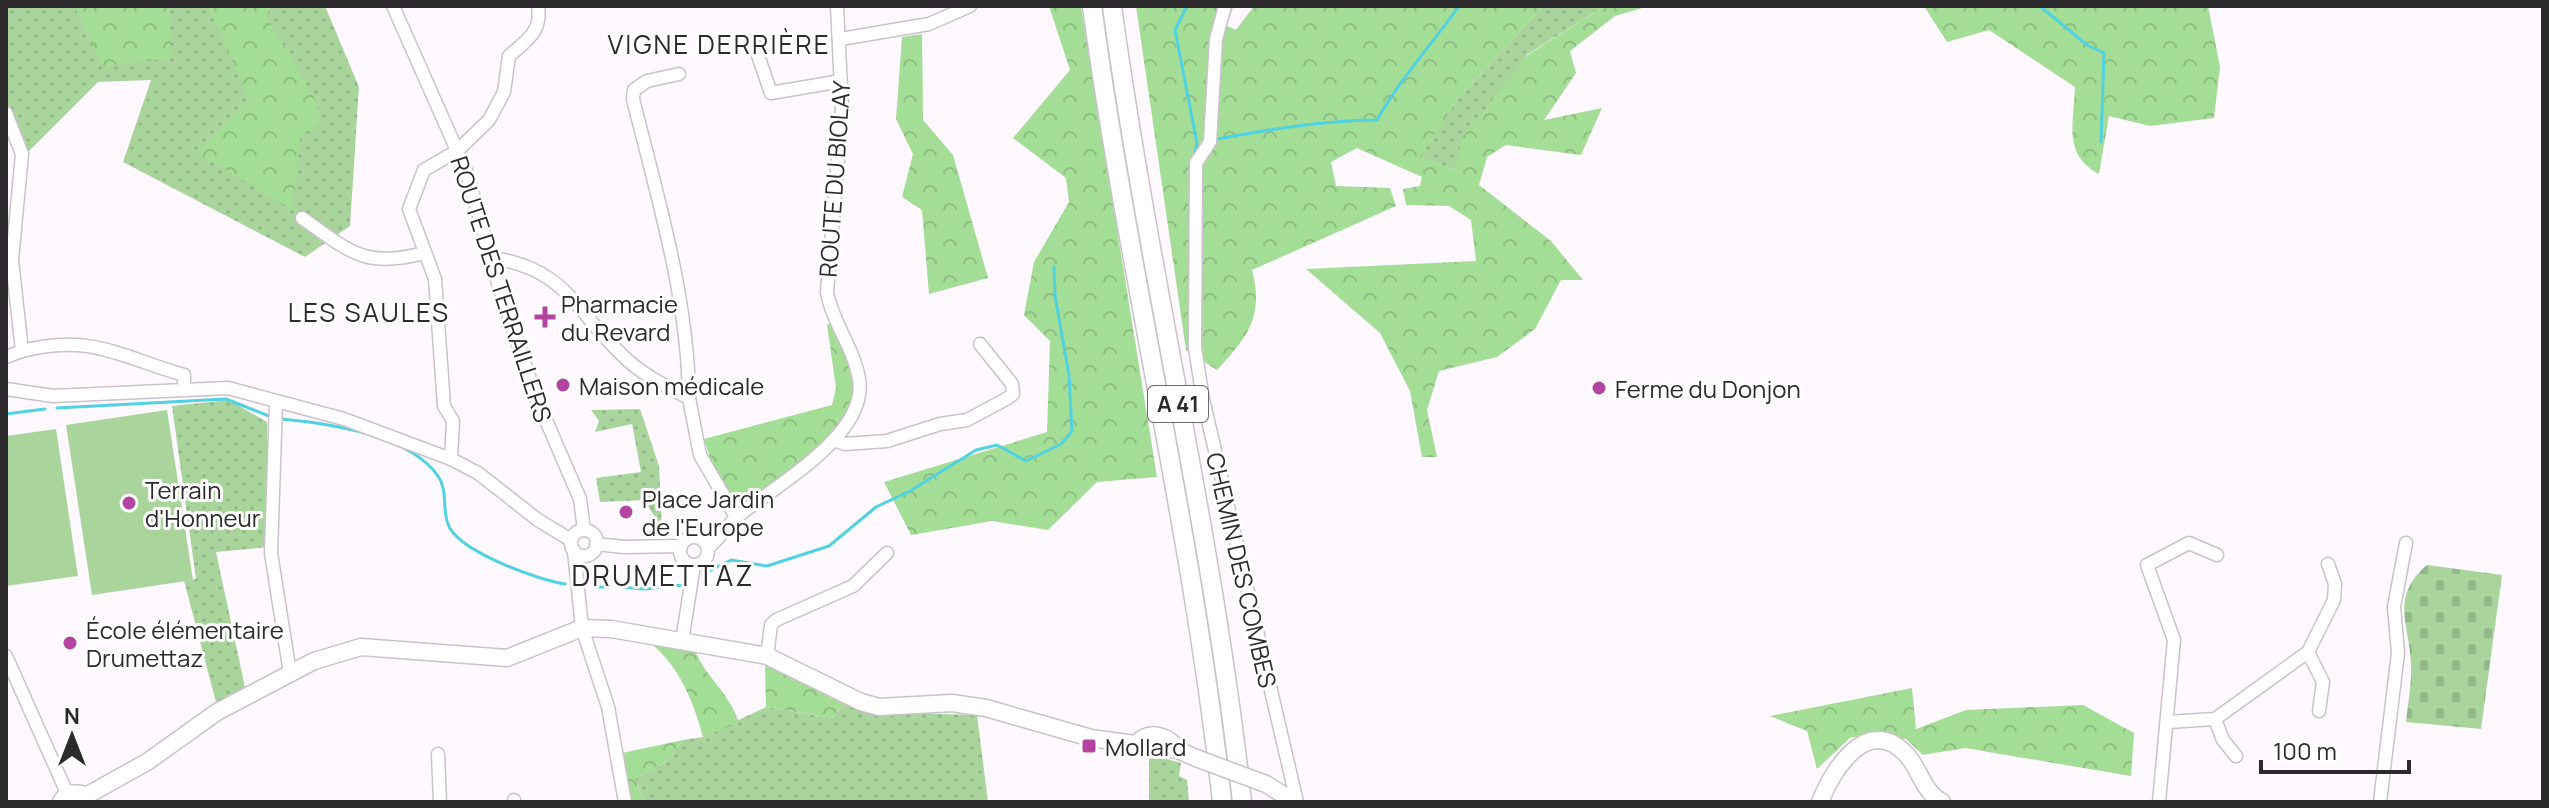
<svg xmlns="http://www.w3.org/2000/svg" width="2549" height="808" viewBox="0 0 2549 808" font-family="Manrope,sans-serif">
	<defs>
		<pattern id="grass-dots" width="8" height="8" patternUnits="userSpaceOnUse" patternTransform="scale(2)"><rect width="8" height="8" fill="#a9d59d"/><path d="M2 2h.1M6 6h.1" fill="none" stroke="#92b788" stroke-width="1.8" stroke-linecap="round"/></pattern>
		<pattern id="forest-crowns" width="20" height="18" patternUnits="userSpaceOnUse" patternTransform="scale(2)"><rect width="20" height="18" fill="#a4dd95"/><path d="M2 6a3 3 0 1 1 6 0M12 15a3 3 0 1 1 6 0" fill="none" stroke="#8ebe81"/></pattern>
		<pattern id="cemetery-stones" width="16" height="16" patternUnits="userSpaceOnUse" patternTransform="scale(2)"><rect width="16" height="16" fill="#a9d59d"/><path d="M2 7V4a2 2 0 0 1 4 0v3zM10 15v-3a2 2 0 0 1 4 0v3z" fill="#92b788"/></pattern>
	</defs>
	<rect width="100%" height="100%" fill="#fef8ff"/>
	<!-- grass -->
	<g fill="url(#grass-dots)">
		<path d="M6,6H325L359,87L350,226L305,257L123,162L151,80L98,82L28,152L6,107Z"/>
		<path d="M1543,6H1605L1528,54L1455,170L1419,157L1458,99Z"/>
		<path d="M229,400L267,422L268,547L216,552L246,692L216,702L184,581L196,579L172,406Z"/>
		<path d="M640,409L659,466L662,533L657,532L655,517L644,500L600,502L596,478L641,472L632,424L595,432L599,421L591,410Z"/>
		<path d="M847,701L873,712L977,715L988,802H644L635,778L666,762L683,740L703,737L766,707L832,718Z"/>
		<path d="M1149,754L1181,763L1179,776L1187,780L1189,802H1149Z"/>
	</g>
	<!-- forest -->
	<g fill="url(#forest-crowns)">
		<path d="M74,6H170V58L103,66Z"/>
		<path d="M209,6H272L266,16L314,97L321,122L300,137L293,210L197,153L249,99Z"/>
		<path d="M1049,6H1081L1157,477L1097,482L1048,530L992,521L911,535L884,482L1047,432L1050,341L1024,315L1034,262L1069,202L1066,178L1013,138L1070,70Z"/>
		<path d="M1136,6H1234L1225,25L1236,30L1254,6H1543L1458,99L1420,157L1455,170L1462,138L1529,54L1605,6H1649L1615,16L1570,51L1576,73L1544,120L1602,108L1581,155L1506,145L1487,157L1479,185L1551,241L1583,280H1561L1535,329L1497,357L1439,371L1427,410L1437,457H1422L1410,391L1380,333L1306,269L1476,261L1471,220L1449,206L1406,205L1403,189L1420,186L1422,177L1357,148L1331,162L1336,186L1390,188L1396,206L1252,270C1264,316 1248,337 1217,370L1186,350Z"/>
		<path d="M1924,6H2208L2220,67L2214,118L2150,126L2109,116L2099,174C2062,154 2074,122 2075,87L1989,30L1947,42Z"/>
		<path d="M922,34L923,120L953,155L988,278L929,294L922,210L902,197L913,154L896,119L902,37Z"/>
		<path d="M833,322C841,342 855,365 854,387C853,435 774,485 736,506L715,473L704,439L832,405L836,388L827,325Z"/>
		<path d="M650,643L694,648C706,679 727,689 739,722L703,737C694,703 679,665 650,643Z"/>
		<path d="M765,666H777L847,701L832,718L766,707Z"/>
		<path d="M1912,688L1916,729L1966,710L2083,705L2134,733L2131,776L1965,748L1923,755L1906,739L1851,737L1817,769L1807,731L1770,716Z"/>
		<path d="M683,740L666,762L635,778L644,802H628L622,753Z"/>
	</g>
	<!-- cemetery -->
	<path fill="url(#cemetery-stones)" d="M2427,565L2502,575L2481,729L2406,722C2408,703 2412,683 2411,665C2410,624 2389,598 2427,565Z"/>
	<!-- pitch -->
	<g fill="#a9d59d">
		<path d="M167,410L193,580L92,595L66,425Z"/>
		<path d="M56,429L78,576L6,586V436Z"/>
	</g>
	<g fill="none" stroke-linecap="round" stroke-linejoin="round">
		<!-- stream -->
		<g stroke="#51d2e1" stroke-width="3">
			<path d="M1187,6L1175,30L1197,143L1195,154"/>
			<path d="M2040,6L2087,45L2104,53L2101,142"/>
			<path d="M1218,139C1265,130 1329,120 1377,120C1400,79 1432,44 1459,6"/>
			<path d="M57,408L226,399L274,418"/>
			<path d="M6,414L45,409"/>
			<path d="M281,419C327,423 410,435 438,476C448,490 442,508 448,524C457,551 538,580 565,584"/>
			<path d="M703,574L731,560L767,566L829,546L876,507L910,491L976,450L997,445L1026,461L1061,444L1072,431L1069,375L1055,296L1054,267"/>
			<path d="M595,587H609"/>
			<path d="M620,587L644,589L683,585"/>
		</g>
		<!-- minor casing -->
		<g stroke="#cac2cb" stroke-width="15">
			<g id="minor">
				<path d="M393,6L467,173L500,290L536,397L580,499L584,530"/>
				<path d="M1225,6L1216,39L1210,142L1196,163L1195,348L1203,399L1297,802"/>
				<path d="M841,39L929,24L970,6"/>
				<path d="M753,41L771,93L841,81"/>
				<path d="M679,74L647,81L634,90L633,99C657,196 688,297 689,398"/>
				<path d="M6,113L22,154L12,260L22,351L6,357"/>
				<path d="M302,218C349,251 364,269 424,253"/>
				<path d="M492,258C565,268 575,310 622,355C641,374 665,386 689,398L700,455L736,517"/>
				<path d="M22,351C90,333 121,357 184,375V389"/>
				<path d="M6,389L53,396L228,388L344,419L451,459L478,473L538,520L571,540"/>
				<path d="M276,403L271,553L290,673"/>
				<path d="M836,441L845,444L887,441L940,424L967,420L1008,398L1013,394L1012,384L980,344"/>
				<path d="M451,459L453,421L444,406L435,279L409,209L424,170L457,151L489,120L504,92L509,56C527,40 542,32 538,6"/>
				<circle cx="584" cy="543" r="13"/>
				<circle cx="694" cy="551" r="14"/>
				<path d="M596,544L624,547L681,546"/>
				<path d="M708,548C720,538 726,526 737,517C774,486 869,435 859,379C854,348 832,322 827,292L842,109L837,6"/>
				<path d="M574,551L582,628L608,707L625,802"/>
				<path d="M682,641L694,565"/>
				<path d="M2308,652L2323,682L2319,711"/>
				<path d="M6,656L67,793"/>
				<path d="M767,656L771,625L776,620L853,586L887,553"/>
				<path d="M2215,719L2223,740L2236,756"/>
				<path d="M2168,722L2215,719L2308,652L2334,600L2335,584L2328,564"/>
				<path d="M438,754L440,802"/>
				<path d="M514,800V802"/>
				<path d="M2159,802L2174,640L2147,565L2189,543L2217,555"/>
				<path d="M2380,802L2398,653L2394,607L2406,543"/>
			</g>
		</g>
		<!-- major casing -->
		<g stroke="#cac2cb" stroke-width="19">
			<g id="major">
				<path d="M1137,743C1150,729 1169,736 1178,750"/>
				<path d="M1266,784L1295,802"/>
				<path d="M84,797L147,762L217,712L314,661L361,647L507,658L582,628L611,629L767,656L861,702L879,707L952,703L986,708L1091,738L1178,750L1196,758"/>
				<path d="M61,802L67,793L82,794L86,802"/>
				<path d="M1820,802C1832,772 1866,714 1905,753C1920,768 1922,791 1942,802"/>
			</g>
		</g>
		<!-- highway casing -->
		<g stroke="#cac2cb" stroke-width="21">
			<g id="highway">
				<path d="M1092,6C1128,273 1193,534 1222,802"/>
				<path d="M1112,6C1148,272 1213,535 1242,802"/>
			</g>
		</g>
		<!-- minor -->
		<use href="#minor" stroke="#fff" stroke-width="12"/>
		<!-- major -->
		<use href="#major" stroke="#fff" stroke-width="16"/>
		<!-- highway -->
		<use href="#highway" stroke="#fff" stroke-width="18"/>
		<!-- major-bridge casing -->
		<g stroke="#cac2cb" stroke-width="19" stroke-linecap="butt">
			<path id="major-bridge" d="M1196,758L1266,784"/>
		</g>
		<!-- major-bridge -->
		<use href="#major-bridge" stroke="#fff" stroke-width="16"/>
	</g>
	<!-- markers -->
	<g fill="#b344a1" stroke="#fff" stroke-width="3">
		<path d="M541 305h8v8h8v8h-8v8h-8v-8h-8v-8h8z"/>
		<circle cx="563" cy="385" r="8"/>
		<circle cx="1599" cy="388" r="8"/>
		<circle cx="129" cy="503" r="8"/>
		<circle cx="626" cy="512" r="8"/>
		<circle cx="70" cy="643" r="8"/>
		<rect x="1081" y="738" width="16" height="16" rx="4"/>
	</g>
	<g text-anchor="middle" dominant-baseline="central" stroke-width="6" stroke-linejoin="round" paint-order="stroke">
		<!-- shield labels -->
		<rect fill="#fff" stroke="#6c6a6c" stroke-width="2" x="1148" y="386" width="60" height="36" rx="6"/>
		<g font-size="22" font-weight="bold" fill="#2d2a2d">
			<text x="1178" y="404">A 41</text>
		</g>
		<!-- street labels -->
		<g font-size="24" fill="#2d2a2d" stroke="#fff">
			<text transform="translate(834 179) rotate(-86)">ROUTE DU BIOLAY</text>
			<text transform="translate(502 289) rotate(72)">ROUTE DES TERRAILLERS</text>
			<text transform="translate(1242 570) rotate(77)">CHEMIN DES COMBES</text>
		</g>
		<!-- poi labels -->
		<g font-size="24" fill="#2d2a2d" stroke="#fff" text-anchor="start">
			<text x="561" y="303">Pharmacie<tspan x="561" dy="28">du Revard</tspan></text>
			<text x="579" y="385">Maison médicale</text>
			<text x="1615" y="388">Ferme du Donjon</text>
			<text x="145" y="489">Terrain<tspan x="145" dy="28">d'Honneur</tspan></text>
			<text x="642" y="498">Place Jardin<tspan x="642" dy="28">de l'Europe</tspan></text>
			<text x="86" y="629">École élémentaire<tspan x="86" dy="28">Drumettaz</tspan></text>
			<text x="1105" y="746">Mollard</text>
		</g>
		<!-- neighbourhood labels -->
		<g font-size="26" letter-spacing="2" fill="#2d2a2d" stroke="#fff">
			<text x="719" y="44">VIGNE DERRIÈRE</text>
			<text x="369" y="312">LES SAULES</text>
		</g>
		<!-- quarter labels -->
		<g font-size="28" letter-spacing="2" fill="#2d2a2d" stroke="#fff">
			<text x="663" y="575">DRUMETTAZ</text>
		</g>
	</g>
	<!-- border -->
	<rect width="2549" height="808" fill="none" stroke="#2d2a2d" stroke-width="16"/>
	<!-- north arrow -->
	<g transform="translate(72 736)" stroke="#ffffff" stroke-width="6" paint-order="stroke">
	<path d="M0-6L14 30L0 20L-14 30Z" fill="#2d2a2d"/>
	<text y="-12" font-size="22" font-weight="bold" text-anchor="middle" fill="#2d2a2d">N</text>
	</g>
	<!-- scale -->
	<path d="M2261 760v12h148v-12" fill="none" stroke="#2d2a2d" stroke-width="4"/>
	<text x="2273" y="760" font-size="24" fill="#2d2a2d" stroke="#ffffff" stroke-width="6" paint-order="stroke">100 m</text>
</svg>
